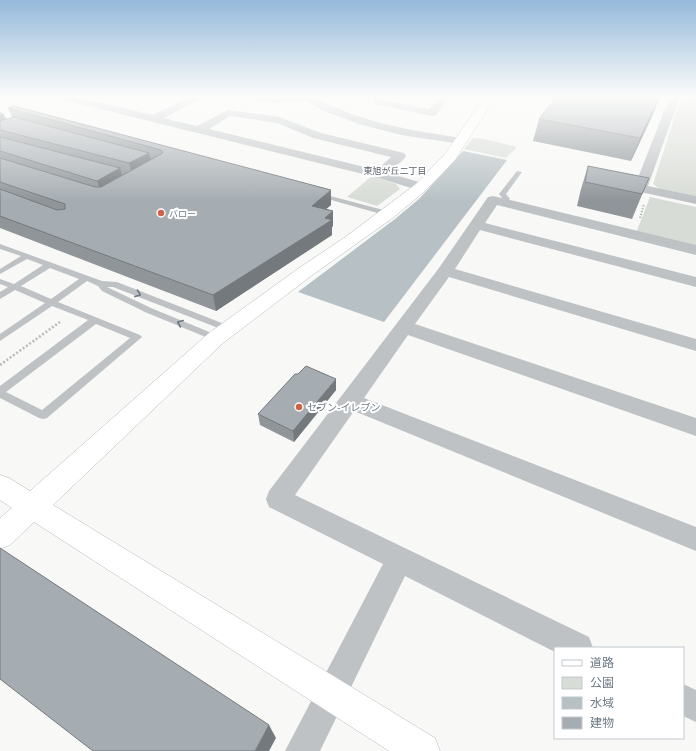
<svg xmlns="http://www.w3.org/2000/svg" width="696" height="751" viewBox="0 0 696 751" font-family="'PT Sans','Noto Sans JP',sans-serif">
	<rect width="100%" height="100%" fill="#f8f8f6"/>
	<!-- green -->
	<g fill="#d8dcd6">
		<path d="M687,99L696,101V196L660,189L653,184L680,101Z"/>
		<path d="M473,138L484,139L517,147L506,158L464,149Z"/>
		<path d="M372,176L396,184L400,189L377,206L347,197Z"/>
		<path d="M650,197L696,207V247L636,233Z"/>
	</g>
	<!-- water -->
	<path fill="#b7c1c5" d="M463,151L507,160L384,322L298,292L395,219L419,199Z"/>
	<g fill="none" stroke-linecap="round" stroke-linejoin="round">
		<!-- secondary casing -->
		<g stroke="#b3b7bb" stroke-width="1">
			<path id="secondary" d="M485,96H496L455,160L426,190L394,217L311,276L223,343L53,505L435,738L440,751H389L34,522L10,545L0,549V518L12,508L0,500V475L9,478L30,491L209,333L299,268L344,238L416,184L445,154Z"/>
		</g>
		<!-- path-far1 -->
		<path stroke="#b8bbbe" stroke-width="2" stroke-dasharray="1.5 1.5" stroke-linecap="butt" d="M640,218L644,204"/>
		<!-- path -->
		<path stroke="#b8bbbe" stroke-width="2.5" stroke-dasharray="2 2" stroke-linecap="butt" d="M0,365L60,322"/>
		<!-- lane -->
		<g fill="#bec2c5" fill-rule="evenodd">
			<path d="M517,171L522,172L506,194L510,199L505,204H501L500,203L503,199L499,194Z"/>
			<path d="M319,193L391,212L392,214L388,216L317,196V194Z"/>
			<path d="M0,244L102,281L117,282L232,327L234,329L229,332L226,331L113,287H107L151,308L219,336L221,338L216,341L213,340L145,312L102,291L98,286L87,281L58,302L140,335L142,337L47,418L43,419L39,418L0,398V386L88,320L52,306L0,341V334L45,303L15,290L0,299V292L8,287L0,284V279L14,284L43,265L27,259L0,274V269L21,256L0,249ZM50,268L79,279L51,299L21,286ZM96,324L130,338L42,410L6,392Z"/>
		</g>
		<!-- street -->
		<g fill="#bec2c5" fill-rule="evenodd">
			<path d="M0,96H10L0,101Z"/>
			<path d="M55,96H73L153,115L192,96H205L164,118L197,126L228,110L279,117L321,133L404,153L406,156L404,159L388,173L426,184L428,187L426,190L421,191L375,177L56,98ZM230,116L277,123L313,138L391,157L377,170L209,129Z"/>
			<path d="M246,96H318L316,98C362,123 411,130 461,138L465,139L467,141L465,143L461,144L401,135L359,124L322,110L305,100L276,103L251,99Z"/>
			<path d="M372,96H382L383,100L429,109L441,96H451L436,115L432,116L375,104Z"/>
			<path d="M670,96H696V102L679,99L648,186L696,196V204L636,191L634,188Z"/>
			<path d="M493,196L696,245V255L497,205L485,223L696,277V287L480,230L455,269L696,339V351L449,277L415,324L696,418V436L408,335L364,398L696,527V551L354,411L295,495L589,637L593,648H555V652L405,576L320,751H285L383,564L269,507L266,499L269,491L439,268L488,197Z"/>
			<path d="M683,684L696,690V722L683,716Z"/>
		</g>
		<!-- secondary -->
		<use href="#secondary" fill="#fff" fill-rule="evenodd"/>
	</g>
	<!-- wall -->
	<g fill="#8f9599">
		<path d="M8,108L331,190V205L326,209L333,211V226L332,227V235L216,311L0,228V112L3,113L6,119L12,117Z"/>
		<path d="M654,112L631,161L533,141L539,119Z"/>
		<path d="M588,166L649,178L632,219L577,206L581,189Z"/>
		<path d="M336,390L294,442L260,425L258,414Z"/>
	</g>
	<!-- shaded-wall -->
	<g fill="#74797d">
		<path d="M660,96L654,112L631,161L640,138Z"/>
		<path d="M3,113L9,126L0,130V115Z"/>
		<path d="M149,153L153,166L133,177L129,163Z"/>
		<path d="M120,168L124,182L102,195L97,181Z"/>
		<path d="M331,190V205L313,220L312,206Z"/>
		<path d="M333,211V226L332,227V235L216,311L213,295L325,218Z"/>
		<path d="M336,379V390L294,442L293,431Z"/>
		<path d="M269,725L276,738L269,751H255Z"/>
	</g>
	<!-- building -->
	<g fill="#a6adb2" stroke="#74797d">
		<path d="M557,96H660L640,138L539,119Z"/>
		<path d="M14,106L331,190L312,206L333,211L325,218L332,220L213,295L0,216V189L57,210L65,209V204L0,182V158L95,187H101L163,153L161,150L8,108Z"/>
		<path d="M14,117L149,153L129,163L0,130V121Z"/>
		<path d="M0,137L120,168L97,181L0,151Z"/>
		<path d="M588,166L649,178L642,194L585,182Z"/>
		<path d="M306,366L336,379L293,431L258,414L295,374H298Z"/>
		<path d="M0,548L269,725L255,751H93L0,679Z"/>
	</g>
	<!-- one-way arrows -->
	<defs><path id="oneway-chevron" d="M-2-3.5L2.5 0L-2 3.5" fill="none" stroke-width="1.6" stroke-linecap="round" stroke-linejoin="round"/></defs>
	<g stroke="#6b7883">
		<use href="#oneway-chevron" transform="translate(138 294) rotate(21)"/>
		<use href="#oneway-chevron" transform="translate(180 323) rotate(-157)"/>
	</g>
	<!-- sky -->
	<linearGradient id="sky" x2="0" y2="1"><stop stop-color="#94b9da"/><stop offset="0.48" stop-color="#fcfcfb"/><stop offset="1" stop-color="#fcfcfb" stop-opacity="0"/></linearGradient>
	<rect width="696" height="201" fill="url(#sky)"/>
	<!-- markers -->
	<g fill="#cd6342" stroke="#fff" stroke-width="1.5">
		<circle cx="161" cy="213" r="4"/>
		<circle cx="299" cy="407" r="4"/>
	</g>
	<g text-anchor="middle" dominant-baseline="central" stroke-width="4" stroke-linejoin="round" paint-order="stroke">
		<!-- far-neighbourhood labels -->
		<g font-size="9" fill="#586169" stroke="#fff">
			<text x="395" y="170">東旭が丘二丁目</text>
		</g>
		<!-- far-poi labels -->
		<g font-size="9" fill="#6b7883" stroke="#fff" text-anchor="start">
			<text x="169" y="213">バロー</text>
		</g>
		<!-- poi labels -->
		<g font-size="10" fill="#6b7883" stroke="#fff" text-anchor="start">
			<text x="307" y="407">セブン-イレブン</text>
		</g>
	</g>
	<!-- legend -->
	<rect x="554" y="647" width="130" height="92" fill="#ffffff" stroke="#c4c9cd"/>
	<rect x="562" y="660" width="20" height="6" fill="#ffffff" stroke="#c4c9cd"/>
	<text x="590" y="667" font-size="12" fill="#6b7883">道路</text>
	<rect x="562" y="677" width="20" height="12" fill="#d8dcd6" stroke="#c4c9cd"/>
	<text x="590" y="687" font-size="12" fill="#6b7883">公園</text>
	<rect x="562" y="697" width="20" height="12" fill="#b7c1c5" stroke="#c4c9cd"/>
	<text x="590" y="707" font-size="12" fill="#6b7883">水域</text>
	<rect x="562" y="717" width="20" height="12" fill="#a6adb2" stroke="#c4c9cd"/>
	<text x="590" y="727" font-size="12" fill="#6b7883">建物</text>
</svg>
